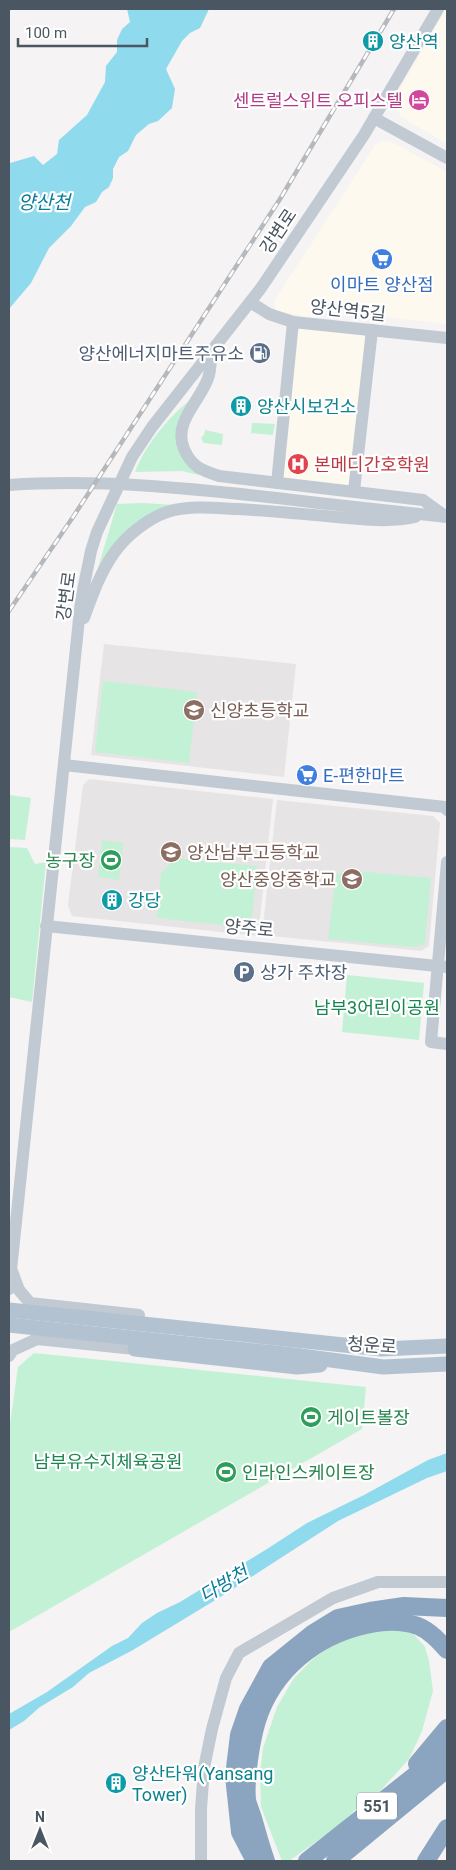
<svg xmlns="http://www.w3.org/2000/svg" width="456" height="1870" viewBox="0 0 456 1870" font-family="Roboto,'Noto Sans KR',sans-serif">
	<rect width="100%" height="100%" fill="#f5f3f3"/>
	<!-- commercial -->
	<g fill="#fdf9ef">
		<path d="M446,9H447V144L401,117L396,106L397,94Z"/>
		<path d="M383,141L392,142L447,172V324L326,311L321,316L315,318L276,311L274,304L276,298L375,145Z"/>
		<path d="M301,327L361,335L366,337L349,486L282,480L295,331Z"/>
	</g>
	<!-- education -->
	<g fill="#e6e4e5">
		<path d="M104,644L296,664L284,777L91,755Z"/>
		<path d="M89,779L273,799L258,936L72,916L68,905L83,785Z"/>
		<path d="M277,800L433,816L440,823L429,946L421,951L262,935Z"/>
	</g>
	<!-- green -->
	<g fill="#c3f1d5">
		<path d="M190,400L181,422L199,475L182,471L135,472C146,444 167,419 190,400Z"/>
		<path d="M252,423L275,424L273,435L251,433Z"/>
		<path d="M205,430L223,434L222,445L204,443L201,438L204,435Z"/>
		<path d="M142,503L175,505L98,568L117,504Z"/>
		<path d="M103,681L197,692L189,763L95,752Z"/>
		<path d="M9,795L31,798L25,840L9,839Z"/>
		<path d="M102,840L123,843L119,880L98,877Z"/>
		<path d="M9,847L27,848L35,864L46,862L32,1002L9,997Z"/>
		<path d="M176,858L257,866L251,928L157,918L161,873Z"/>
		<path d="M346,870L431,878L425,944L415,947L328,939L336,875Z"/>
		<path d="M347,975L424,983L419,1040L342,1032Z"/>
		<path d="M34,1353L366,1387L362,1429L9,1632V1431L18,1367Z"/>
		<path d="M374,1625L408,1628L425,1647L429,1661L433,1691L422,1731L409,1759L374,1798L357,1808L341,1824L289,1861H282L261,1807L260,1773L263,1748L277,1707L294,1678L313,1659L343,1637Z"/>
	</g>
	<!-- water -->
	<g fill="#90daee">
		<path d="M127,9H209L200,28L190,33L182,41L166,69L175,89L172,108L158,121L149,124L136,135L128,151L119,157L113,169V178L109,187L102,192L96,202L85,207L71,226L49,248L31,283L9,309L10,163L34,156L43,165L57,154L59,140L87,115L105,82L106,66L117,52V40L122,29L130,22Z"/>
		<path d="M447,1453V1471L427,1478L338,1521L222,1596L133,1650L89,1673L73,1687L40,1707L24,1721L9,1730V1714L47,1692L112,1646L128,1638L142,1623L157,1613L180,1602L267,1549L307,1523L364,1495L428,1460Z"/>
	</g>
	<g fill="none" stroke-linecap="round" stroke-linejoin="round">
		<!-- minor -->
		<g stroke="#c1cad2" stroke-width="12">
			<path d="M374,118L447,158"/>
			<path d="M250,302L269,314L293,322L447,338"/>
			<path d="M211,351C211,359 211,367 209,375C203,399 172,421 184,449C192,467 201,470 219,476L423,500L445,516"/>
			<path d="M277,483L293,322"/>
			<path d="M9,485C99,479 188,488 277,498C334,505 391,511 447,517"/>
			<path d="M354,491L372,330"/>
			<path d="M84,618C92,596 100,573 114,553C126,536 147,519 167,512C190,505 214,508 238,509C271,511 304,514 336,517C363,519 389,523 415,517"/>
			<path d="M64,765L445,807L447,810"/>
			<path d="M447,862L431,1042L447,1044"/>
			<path d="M46,926L447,967"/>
			<path d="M12,1271L19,1290L30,1303L139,1315"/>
			<path d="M9,1289L81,600L91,551L97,532L132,457L152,427L261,288L364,135L438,9"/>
			<path d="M9,1356L13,1350L37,1339L135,1349"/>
			<path d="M201,1861V1809L204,1768L212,1729L226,1678L239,1653L333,1598L378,1582H447"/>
		</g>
		<!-- major -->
		<g stroke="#b3c2d1" stroke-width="15">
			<path d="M9,1310L382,1349L447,1346"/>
			<path d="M9,1325L294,1355L383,1367L447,1364"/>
			<path d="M135,1349L297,1367L320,1365"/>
		</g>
		<!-- highway -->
		<g stroke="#8ba5c1" stroke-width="18">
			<path d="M417,1764L447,1728"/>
			<path d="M255,1861L240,1832L234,1776L239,1735L248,1709L271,1667L312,1634L338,1618L370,1611L404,1606L447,1608"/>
			<path d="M266,1861C261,1847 257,1832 253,1818C251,1812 248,1805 247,1800C245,1779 251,1741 257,1721C273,1670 316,1636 366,1625C383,1621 401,1620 418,1626C430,1631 439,1641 447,1650"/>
			<path d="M307,1861L447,1750"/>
			<path d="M335,1861L447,1769"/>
			<path d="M426,1861L447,1828"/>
		</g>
		<!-- rail casing -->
		<g stroke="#b5b8bd" stroke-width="4.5">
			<path id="rail" d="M9,611L73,517L280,199L394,9"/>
		</g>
		<!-- rail -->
		<use href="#rail" stroke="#fff" stroke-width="2.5" stroke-dasharray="8" stroke-linecap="butt"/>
	</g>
	<!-- icons -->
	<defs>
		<g id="building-disc" transform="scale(1.125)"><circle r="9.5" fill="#0f9aa8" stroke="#fff"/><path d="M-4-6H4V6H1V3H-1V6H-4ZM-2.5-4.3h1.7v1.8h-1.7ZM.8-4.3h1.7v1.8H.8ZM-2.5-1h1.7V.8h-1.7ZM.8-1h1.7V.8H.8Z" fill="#fff"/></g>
		<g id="hotel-disc" transform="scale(1.125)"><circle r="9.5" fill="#d1479c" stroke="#fff"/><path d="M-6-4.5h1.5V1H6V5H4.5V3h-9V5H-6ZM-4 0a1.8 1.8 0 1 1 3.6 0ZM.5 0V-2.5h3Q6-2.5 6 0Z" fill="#fff"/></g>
		<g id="supermarket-disc" transform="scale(1.125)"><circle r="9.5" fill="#3f7fe0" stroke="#fff"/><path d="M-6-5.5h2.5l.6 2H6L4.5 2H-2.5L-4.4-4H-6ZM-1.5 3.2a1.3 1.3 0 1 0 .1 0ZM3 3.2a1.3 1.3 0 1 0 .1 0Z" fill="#fff"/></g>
		<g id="fuel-disc" transform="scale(1.125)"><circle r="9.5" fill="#5c6f8a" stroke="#fff"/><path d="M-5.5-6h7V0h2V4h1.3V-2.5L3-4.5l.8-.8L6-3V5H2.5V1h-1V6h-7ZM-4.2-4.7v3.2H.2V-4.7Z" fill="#fff"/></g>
		<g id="hospital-disc" transform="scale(1.125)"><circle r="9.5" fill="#e0444e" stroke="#fff"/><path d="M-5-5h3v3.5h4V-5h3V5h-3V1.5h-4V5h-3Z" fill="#fff"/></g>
		<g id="school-disc" transform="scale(1.125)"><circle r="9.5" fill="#8d6e63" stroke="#fff"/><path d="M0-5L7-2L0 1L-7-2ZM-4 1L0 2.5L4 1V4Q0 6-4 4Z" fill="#fff"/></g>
		<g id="stadium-disc" transform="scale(1.125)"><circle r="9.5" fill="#2e9e5b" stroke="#fff"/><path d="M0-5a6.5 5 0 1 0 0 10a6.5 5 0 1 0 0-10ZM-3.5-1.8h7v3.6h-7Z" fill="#fff"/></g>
		<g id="parking-disc" transform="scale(1.125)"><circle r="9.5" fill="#5c6f8a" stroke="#fff"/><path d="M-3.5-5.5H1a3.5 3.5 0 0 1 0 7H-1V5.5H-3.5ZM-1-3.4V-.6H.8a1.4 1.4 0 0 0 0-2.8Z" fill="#fff"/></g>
	</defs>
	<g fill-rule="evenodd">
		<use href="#building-disc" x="373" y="41"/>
		<use href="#hotel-disc" x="419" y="100"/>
		<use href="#supermarket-disc" x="382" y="259"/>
		<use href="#fuel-disc" x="260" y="353"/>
		<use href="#building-disc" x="241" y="406"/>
		<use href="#hospital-disc" x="298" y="464"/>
		<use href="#school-disc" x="194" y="710"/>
		<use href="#supermarket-disc" x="307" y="775"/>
		<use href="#school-disc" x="171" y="852"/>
		<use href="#stadium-disc" x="111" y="860"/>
		<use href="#school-disc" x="352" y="879"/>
		<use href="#building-disc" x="112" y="900"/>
		<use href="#parking-disc" x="244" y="972"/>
		<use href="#stadium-disc" x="311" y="1417"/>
		<use href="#stadium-disc" x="226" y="1472"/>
		<use href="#building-disc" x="116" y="1783"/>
	</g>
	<g text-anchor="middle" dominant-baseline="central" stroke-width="4.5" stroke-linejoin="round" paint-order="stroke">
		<!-- shield labels -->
		<rect fill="#fff" stroke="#808990" stroke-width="1" x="357" y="1792.5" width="40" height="27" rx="4"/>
		<g font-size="16" font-weight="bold" fill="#4a5661">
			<text x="377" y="1806">551</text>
		</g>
		<!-- culture labels -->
		<g font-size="18" fill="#0d838f" stroke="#fff" text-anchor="start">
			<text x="389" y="41">양산역</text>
			<text x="257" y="406">양산시보건소</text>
			<text x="128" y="900">강당</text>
			<text x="132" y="1773">양산타워(Yansang<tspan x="132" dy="21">Tower)</tspan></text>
		</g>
		<!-- hotel labels -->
		<g font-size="18" fill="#b23c85" stroke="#fff" text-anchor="end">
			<text x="403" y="100">센트럴스위트 오피스텔</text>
		</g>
		<!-- street labels -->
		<g font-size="18" fill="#4a5661" stroke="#fff">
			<text transform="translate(278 231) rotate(-56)">강변로</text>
			<text transform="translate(348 310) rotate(6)">양산역5길</text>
			<text transform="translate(66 596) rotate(-82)">강변로</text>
			<text transform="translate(249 928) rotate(5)">양주로</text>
			<text transform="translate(372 1345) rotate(4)">청운로</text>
		</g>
		<!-- shop labels -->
		<g font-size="18" fill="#366cbe" stroke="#fff">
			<text x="382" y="284">이마트 양산점</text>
			<text x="323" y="775" text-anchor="start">E-편한마트</text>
		</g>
		<!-- service labels -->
		<g font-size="18" fill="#4e5e75" stroke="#fff" text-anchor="end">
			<text x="244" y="353">양산에너지마트주유소</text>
			<text x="260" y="972" text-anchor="start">상가 주차장</text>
		</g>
		<!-- health labels -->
		<g font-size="18" fill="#be3a42" stroke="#fff" text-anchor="start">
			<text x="314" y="464">본메디간호학원</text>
		</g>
		<!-- education labels -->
		<g font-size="18" fill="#785e54" stroke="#fff" text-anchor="start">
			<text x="210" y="710">신양초등학교</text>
			<text x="187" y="852">양산남부고등학교</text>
			<text x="336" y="879" text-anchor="end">양산중앙중학교</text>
		</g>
		<!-- leisure labels -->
		<g font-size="18" fill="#27864d" stroke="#fff" text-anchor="start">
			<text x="95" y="860" text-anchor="end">농구장</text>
			<text x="327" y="1417">게이트볼장</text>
			<text x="242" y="1472">인라인스케이트장</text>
		</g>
		<!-- park labels -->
		<g font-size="18" fill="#17864f" stroke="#fff">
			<text x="377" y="1007">남부3어린이공원</text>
			<text x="108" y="1461">남부유수지체육공원</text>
		</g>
		<!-- water labels -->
		<g font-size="19" font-style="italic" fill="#0c7c9b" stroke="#fff">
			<text x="44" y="202">양산천</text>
			<text transform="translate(224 1584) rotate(-31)">다방천</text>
		</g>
	</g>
	<!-- border -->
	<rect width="456" height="1870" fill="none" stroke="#4a5661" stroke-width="20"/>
	<!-- north arrow -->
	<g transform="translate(40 1830)" stroke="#ffffff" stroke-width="4" paint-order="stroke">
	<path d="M0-4L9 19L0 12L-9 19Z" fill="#4a5661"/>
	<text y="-8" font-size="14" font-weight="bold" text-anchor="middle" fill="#4a5661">N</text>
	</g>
	<!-- scale -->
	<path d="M18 38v8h129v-8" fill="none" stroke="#4a5661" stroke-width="2.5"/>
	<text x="25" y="38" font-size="15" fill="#4a5661" stroke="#ffffff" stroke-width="4" paint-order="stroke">100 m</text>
</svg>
